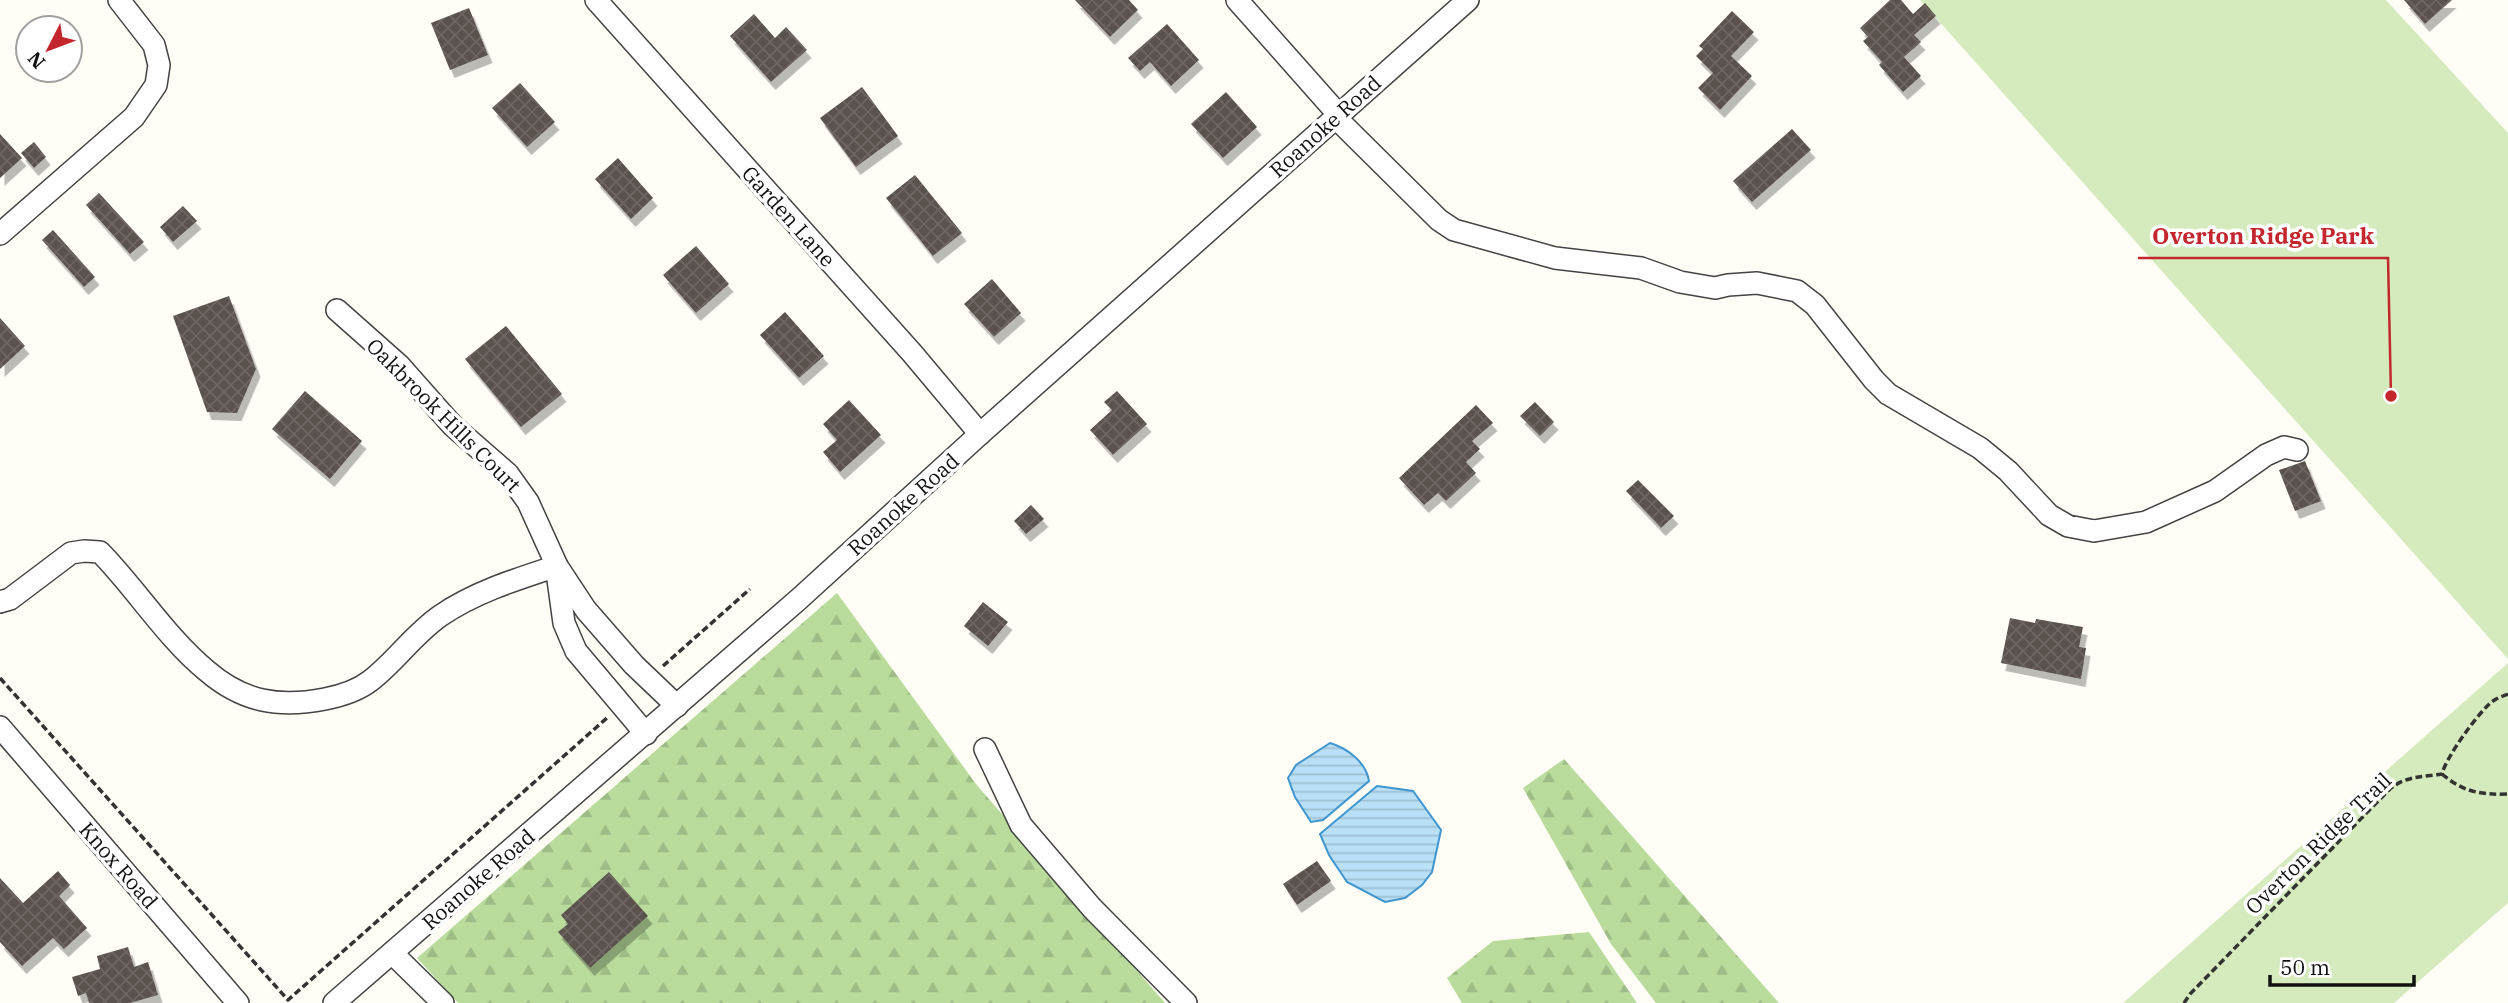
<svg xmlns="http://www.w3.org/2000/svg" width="2508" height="1003" viewBox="0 0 2508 1003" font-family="'IBM Plex Serif',serif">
	<defs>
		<pattern id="forest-firs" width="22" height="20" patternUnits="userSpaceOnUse" patternTransform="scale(1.75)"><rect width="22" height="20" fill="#b9dc9c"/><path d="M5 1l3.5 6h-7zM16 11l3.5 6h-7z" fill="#9ebc85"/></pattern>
		<pattern id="water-rules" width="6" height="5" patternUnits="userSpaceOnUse" patternTransform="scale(1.75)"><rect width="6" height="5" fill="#b9e0f7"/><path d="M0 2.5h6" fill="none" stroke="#9ebfd3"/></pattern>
		<pattern id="building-cross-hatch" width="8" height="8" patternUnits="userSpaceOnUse" patternTransform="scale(1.75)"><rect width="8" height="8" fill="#5a524d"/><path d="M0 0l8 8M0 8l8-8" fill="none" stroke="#6d6662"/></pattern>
		<filter id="shadow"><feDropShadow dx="4.5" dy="8" stdDeviation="0" flood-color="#0004"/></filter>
	</defs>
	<rect width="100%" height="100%" fill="#fffdf5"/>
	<!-- green -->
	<g fill="#d5ebbd">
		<path d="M1920,0H2386L2508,133V659Z"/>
		<path d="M2508,663V903L2394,1003H2123Z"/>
	</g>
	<!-- forest -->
	<g fill="url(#forest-firs)">
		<path d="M837,593L976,784L1165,1003H458L417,958Z"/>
		<path d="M1564,759L1779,1003H1656L1611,944L1523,788Z"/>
		<path d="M1589,932L1637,1003H1462L1447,978L1493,941Z"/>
	</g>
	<!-- water -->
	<g fill="url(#water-rules)" stroke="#3f96cf" stroke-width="2">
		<path d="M1330,743C1347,748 1366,762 1369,781L1323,820L1311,822L1295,797L1288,778L1296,765Z"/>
		<path d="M1377,786L1413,791L1441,830L1432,872L1422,885L1405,898L1385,902L1347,882L1329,855L1320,834Z"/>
	</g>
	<!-- building -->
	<g fill="url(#building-cross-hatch)" filter="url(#shadow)">
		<path d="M1075,0H1129L1138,10L1110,37Z"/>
		<path d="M1890,0H1901L1913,14L1925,3L1936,16L1914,35L1921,42L1904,57L1921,76L1903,92L1879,65L1882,62L1863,41L1868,37L1860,28Z"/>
		<path d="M2404,0H2452L2425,24Z"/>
		<path d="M469,8L488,55L450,70L431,23Z"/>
		<path d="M1732,11L1754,32L1731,56L1752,76L1720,110L1698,88L1713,73L1696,56L1703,49L1699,46Z"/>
		<path d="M754,14L775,38L786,27L807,50L771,82L730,36Z"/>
		<path d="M1167,24L1199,60L1171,86L1150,62L1140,71L1128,58Z"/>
		<path d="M520,83L555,122L527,147L492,108Z"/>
		<path d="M862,87L898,136L856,167L820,118Z"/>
		<path d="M1226,92L1257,127L1223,158L1191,124Z"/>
		<path d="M1792,129L1811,150L1752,202L1733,181Z"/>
		<path d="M0,134L22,158L0,178Z"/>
		<path d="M34,142L46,157L34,168L21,153Z"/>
		<path d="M618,158L653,198L631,219L595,179Z"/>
		<path d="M915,175L962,233L933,256L886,198Z"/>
		<path d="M99,193L144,242L130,254L86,205Z"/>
		<path d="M183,206L197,221L173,242L160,227Z"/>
		<path d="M53,230L95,277L84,287L42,240Z"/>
		<path d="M696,246L729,284L696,313L663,275Z"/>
		<path d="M992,279L1021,313L994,337L964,304Z"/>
		<path d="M229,296L256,369L237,413L207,412L173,316Z"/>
		<path d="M785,312L824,356L799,378L760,335Z"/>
		<path d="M0,318L25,346L0,369Z"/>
		<path d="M506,326L562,394L521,427L465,359Z"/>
		<path d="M305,391L362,441L330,479L272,429Z"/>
		<path d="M1117,391L1147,424L1113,455L1090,430L1112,410L1104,402Z"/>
		<path d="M849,400L881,435L840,472L823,452L837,440L823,424Z"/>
		<path d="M1535,402L1554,422L1540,436L1520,416Z"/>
		<path d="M1476,405L1493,423L1472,441L1480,449L1466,462L1476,473L1446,501L1438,493L1424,505L1399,478Z"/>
		<path d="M2305,461L2321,501L2295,511L2279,470Z"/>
		<path d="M1638,480L1674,516L1661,528L1626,491Z"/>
		<path d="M1031,505L1044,519L1026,534L1014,521Z"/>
		<path d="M983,602L1008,622L988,646L964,626Z"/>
		<path d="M2010,618L2035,623L2036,619L2083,627L2079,647L2086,648L2081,679L2001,663Z"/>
		<path d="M1317,861L1331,881L1297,905L1283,884Z"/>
		<path d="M58,871L70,885L59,896L87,928L64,949L53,938L22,966L0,942V878L23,903Z"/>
		<path d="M609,872L648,916L590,968L558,932L568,924L561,915Z"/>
		<path d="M128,947L134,967L148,962L158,995L130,1003H89L86,993L78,996L72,977L100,969L97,956Z"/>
	</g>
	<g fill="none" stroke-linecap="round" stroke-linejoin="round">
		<!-- minor casing -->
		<g stroke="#444" stroke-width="24">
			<g id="minor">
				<path d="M596,0L912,353L980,434"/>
				<path d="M1237,0L1338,114"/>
				<path d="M1335,117L1439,220L1454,230L1555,258L1641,268L1680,282L1715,288L1728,285L1757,283L1797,291L1815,305L1874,380L1888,394L1980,448L2008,471L2049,515L2068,526L2094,531L2146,522L2215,491L2266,455L2284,447L2297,450"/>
				<path d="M0,234L134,117L156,85L159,65L154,45L119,0"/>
				<path d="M337,310L399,365L453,426L508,474L528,502L557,566L586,610L634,665L677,706"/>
				<path d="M557,572L564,623L576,651L646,734"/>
				<path d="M0,602L10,599L71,553L84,551L100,552C137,590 166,637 207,671C243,702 279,708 325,699C340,696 357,691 370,681C395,662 413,635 440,616C475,592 517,579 557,566"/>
				<path d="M0,727L238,1003"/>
				<path d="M985,749L1021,825L1092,908L1186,1003"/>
				<path d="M392,953L443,1003"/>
				<path d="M334,1003L799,599L980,434L1468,0"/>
			</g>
		</g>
		<!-- path -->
		<g stroke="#333" stroke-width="3.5" stroke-dasharray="7 3.5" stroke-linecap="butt">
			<path d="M663,666L750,589"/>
			<path d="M0,678L288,1000L608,717"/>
			<path d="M2442,774C2463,792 2481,795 2508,794"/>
			<path d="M2184,1003L2190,994L2390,789C2405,776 2423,777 2442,774C2445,759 2479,711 2493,701C2497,698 2503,696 2508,694"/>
		</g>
		<!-- minor -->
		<use href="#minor" stroke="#fff" stroke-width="21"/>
	</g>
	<g text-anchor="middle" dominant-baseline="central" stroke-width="7" stroke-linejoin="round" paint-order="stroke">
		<!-- street labels -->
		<g font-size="21" fill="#111" stroke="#fff">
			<text transform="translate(1325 126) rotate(-42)">Roanoke Road</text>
			<text transform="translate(789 216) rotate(48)">Garden Lane</text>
			<text transform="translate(444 415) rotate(45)">Oakbrook Hills Court</text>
			<text transform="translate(903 504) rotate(-42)">Roanoke Road</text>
			<text transform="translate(2318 843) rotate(-44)">Overton Ridge Trail</text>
			<text transform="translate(119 865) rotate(49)">Knox Road</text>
			<text transform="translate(478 879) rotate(-41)">Roanoke Road</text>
		</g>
	</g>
	<!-- callouts -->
	<path fill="none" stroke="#c4262e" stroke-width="2.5" d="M2391 396L2388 258H2138"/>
	<circle fill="#c4262e" stroke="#fff" stroke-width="2.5" cx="2391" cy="396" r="7"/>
	<g font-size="23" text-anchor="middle" font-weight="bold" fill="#c4262e" stroke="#fff" stroke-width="7" stroke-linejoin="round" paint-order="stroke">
		<text x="2263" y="244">Overton Ridge Park</text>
	</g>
	<!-- north arrow -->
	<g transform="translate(49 49) rotate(228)"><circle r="33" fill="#ffffff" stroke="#a0a0a0" stroke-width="2"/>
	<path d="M0-5L12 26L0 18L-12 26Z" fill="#c4262e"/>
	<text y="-10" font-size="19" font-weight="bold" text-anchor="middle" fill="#111111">N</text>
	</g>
	<!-- scale -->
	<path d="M2270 975v10h144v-10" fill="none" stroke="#111111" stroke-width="3.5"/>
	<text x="2280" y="975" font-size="21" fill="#111111" stroke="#ffffff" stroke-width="5" paint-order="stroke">50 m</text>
</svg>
